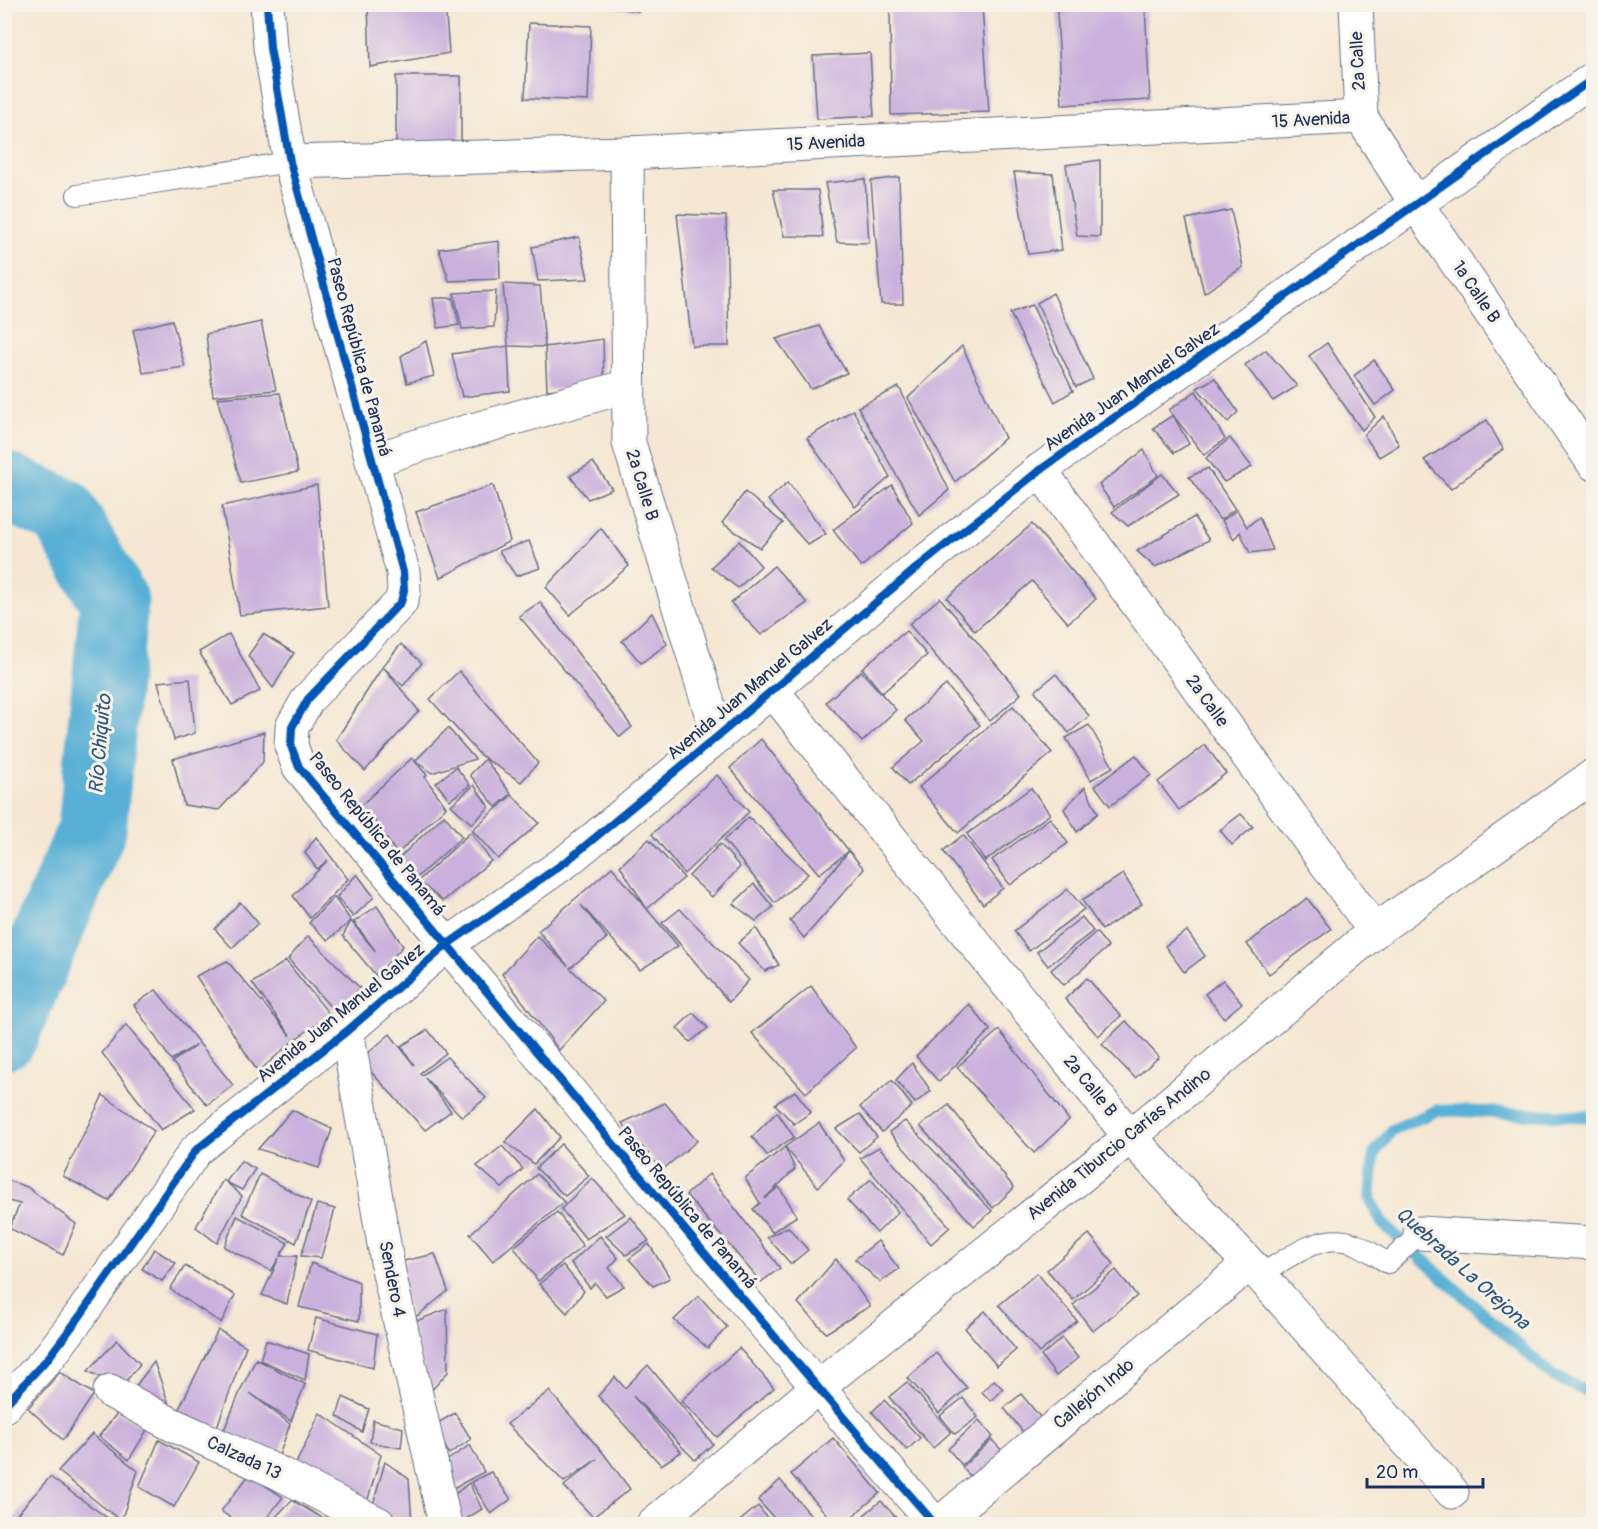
<svg xmlns="http://www.w3.org/2000/svg" width="1598" height="1529" viewBox="0 0 1598 1529" font-family="Pangolin,sans-serif">
	<rect width="100%" height="100%" fill="#f7f3e8"/>
	<filter id="ink" filterUnits="userSpaceOnUse"><feTurbulence type="fractalNoise" baseFrequency=".0167" numOctaves="2"/><feDisplacementMap in="SourceGraphic" scale="12" xChannelSelector="R" yChannelSelector="G"/><feConvolveMatrix kernelMatrix="1 2 1 2 8 2 1 2 1" color-interpolation-filters="sRGB"/></filter>
	<filter id="wash" filterUnits="userSpaceOnUse"><feTurbulence type="fractalNoise" baseFrequency=".008" numOctaves="4" result="noise"/><feDisplacementMap in="SourceGraphic" scale="24" xChannelSelector="R" yChannelSelector="G"/><feGaussianBlur stdDeviation="1.35" result="paint"/><feColorMatrix in="noise" values="0 0 0 0 0 0 0 0 0 0 0 0 0 0 0 0 0 1.4 0 .05"/><feComposite in="paint" operator="in"/></filter>
	<g filter="url(#wash)">
		<rect width="100%" height="100%" fill="#f5e7d3"/>
		<g fill="none" stroke-linecap="round" stroke-linejoin="round">
			<!-- stream -->
			<path stroke="#59b0d6" stroke-width="12" d="M1594,1117L1438,1110L1392,1130L1374,1154L1370,1199L1382,1223L1553,1376L1588,1392H1594"/>
			<!-- river -->
			<path stroke="#59b0d6" stroke-width="69" d="M4,486L62,511L114,601L92,829L4,1035"/>
		</g>
		<g id="blocks">
			<!-- building -->
			<g fill="#cab0dc">
				<path d="M368,4H445L449,53L370,67Z"/>
				<path d="M613,4H637L638,11L613,7Z"/>
				<path d="M890,4H982L989,112L891,115Z"/>
				<path d="M1145,6L1150,100L1062,105L1057,11Z"/>
				<path d="M529,23L591,26L588,101L525,98Z"/>
				<path d="M870,53L874,116L817,119L813,56Z"/>
				<path d="M396,76H461V142L396,143Z"/>
				<path d="M1100,160V237L1077,236L1066,165Z"/>
				<path d="M1014,172L1053,174L1062,250L1028,254Z"/>
				<path d="M899,177L903,304H881L871,181Z"/>
				<path d="M865,179L869,243L837,242L825,183Z"/>
				<path d="M773,190H818L823,237L784,236Z"/>
				<path d="M1231,210L1243,267L1204,293L1186,219Z"/>
				<path d="M677,214L726,216L729,346H692Z"/>
				<path d="M579,237L588,279L538,281L532,247Z"/>
				<path d="M499,241L500,279L449,281L439,249Z"/>
				<path d="M503,284L540,286L545,347L508,346Z"/>
				<path d="M496,291L494,327L462,329L454,293Z"/>
				<path d="M1053,293L1093,379L1076,387L1037,303Z"/>
				<path d="M433,298H453L459,325L438,328Z"/>
				<path d="M1032,305L1073,391L1055,402L1010,313Z"/>
				<path d="M172,320L185,367L143,373L133,330Z"/>
				<path d="M261,322L276,390L213,396L206,334Z"/>
				<path d="M819,326L847,373L811,389L776,339Z"/>
				<path d="M603,339L604,385L547,390L545,347Z"/>
				<path d="M426,341L434,376L407,383L401,356Z"/>
				<path d="M1327,343L1375,417L1362,430L1309,356Z"/>
				<path d="M508,346L510,391L462,397L452,354Z"/>
				<path d="M962,346L1005,438L955,482L908,398Z"/>
				<path d="M1266,350L1297,386L1273,401L1245,365Z"/>
				<path d="M1374,360L1395,390L1375,405L1354,376Z"/>
				<path d="M1215,378L1238,412L1228,422L1197,388Z"/>
				<path d="M899,387L949,490L919,515L858,407Z"/>
				<path d="M1196,391L1225,439L1204,455L1169,410Z"/>
				<path d="M280,393L298,472L241,483L217,398Z"/>
				<path d="M853,410L890,477L855,507L807,438Z"/>
				<path d="M1173,415L1189,444L1174,453L1153,428Z"/>
				<path d="M1384,416L1399,445L1379,457L1364,435Z"/>
				<path d="M1487,420L1503,449L1451,489L1424,460Z"/>
				<path d="M1230,438L1252,467L1224,482L1206,458Z"/>
				<path d="M1144,450L1158,476L1114,507L1099,485Z"/>
				<path d="M593,462L612,489L588,499L570,476Z"/>
				<path d="M1208,468L1235,509L1220,520L1189,477Z"/>
				<path d="M1162,474L1179,494L1128,526L1112,512Z"/>
				<path d="M788,482L826,534L808,545L768,500Z"/>
				<path d="M317,485L328,606L240,615L222,506Z"/>
				<path d="M493,485L510,541L440,578L416,512Z"/>
				<path d="M892,485L913,523L861,567L833,530Z"/>
				<path d="M745,492L783,523L760,548L722,523Z"/>
				<path d="M1237,510L1247,527L1259,517L1273,550L1250,553L1240,532L1234,539L1222,521Z"/>
				<path d="M1194,517L1209,540L1155,567L1137,551Z"/>
				<path d="M1032,524L1096,599L1068,623L1032,581L975,631L947,598Z"/>
				<path d="M601,528L629,566L570,615L546,587Z"/>
				<path d="M529,541L540,568L516,576L499,551Z"/>
				<path d="M739,541L761,566L738,588L711,567Z"/>
				<path d="M774,566L807,603L761,635L731,603Z"/>
				<path d="M940,598L1021,694L990,721L909,624Z"/>
				<path d="M540,602L632,727L620,737L519,616Z"/>
				<path d="M652,613L667,644L641,663L622,641Z"/>
				<path d="M906,631L927,655L882,693L862,668Z"/>
				<path d="M229,634L260,691L232,705L199,652Z"/>
				<path d="M263,634L294,653L273,688L248,656Z"/>
				<path d="M401,644L422,663L403,686L384,668L419,711L365,771L336,740L383,666Z"/>
				<path d="M459,671L538,763L521,782L480,755L430,699Z"/>
				<path d="M861,671L896,710L862,742L826,702Z"/>
				<path d="M1056,674L1089,716L1069,733L1035,691Z"/>
				<path d="M190,679L195,733L174,740L158,682Z"/>
				<path d="M946,685L980,725L908,785L893,767L924,741L905,720Z"/>
				<path d="M1013,706L1052,753L958,833L919,787Z"/>
				<path d="M1089,725L1113,767L1091,780L1066,738Z"/>
				<path d="M448,728L475,759L432,773L415,761Z"/>
				<path d="M264,732L263,762L219,810L184,805L173,759Z"/>
				<path d="M761,739L849,851L819,874L730,768Z"/>
				<path d="M1205,745L1226,773L1179,810L1158,782Z"/>
				<path d="M1136,755L1151,775L1110,806L1095,786Z"/>
				<path d="M412,758L427,775L425,777L446,807L397,854L374,820L357,809Z"/>
				<path d="M485,759L511,794L496,807L470,775Z"/>
				<path d="M456,767L470,785L450,800L436,783Z"/>
				<path d="M717,775L749,812L684,874L652,834Z"/>
				<path d="M474,785L489,807L472,824L451,805Z"/>
				<path d="M1085,787L1098,813L1077,832L1064,809Z"/>
				<path d="M1031,788L1050,814L985,861L967,834Z"/>
				<path d="M512,795L539,823L498,859L472,830Z"/>
				<path d="M1241,814L1253,827L1232,845L1220,830Z"/>
				<path d="M444,815L462,837L415,879L398,859Z"/>
				<path d="M749,817L808,874L775,903L724,840Z"/>
				<path d="M1050,818L1068,843L1010,885L992,860Z"/>
				<path d="M471,832L491,861L443,901L418,881Z"/>
				<path d="M963,835L1003,888L983,904L943,851Z"/>
				<path d="M316,837L348,879L310,918L293,896L328,860L317,869L305,853Z"/>
				<path d="M649,839L684,878L647,909L678,946L640,970L581,905L607,938L570,968L604,1001L559,1050L502,974L537,936L568,966L538,931L612,867L647,909L620,866Z"/>
				<path d="M720,844L740,867L712,897L689,876Z"/>
				<path d="M849,851L864,869L804,938L790,921Z"/>
				<path d="M357,874L374,897L353,917L337,897Z"/>
				<path d="M1123,874L1142,904L1102,930L1082,900Z"/>
				<path d="M754,884L773,907L756,921L733,904Z"/>
				<path d="M1068,889L1084,909L1029,951L1014,931Z"/>
				<path d="M334,897L351,921L376,952L354,922L377,906L403,946L386,965L378,978L343,936L351,921L328,940L309,923Z"/>
				<path d="M1307,898L1331,929L1269,974L1247,944Z"/>
				<path d="M240,902L258,923L232,948L215,929Z"/>
				<path d="M680,909L749,980L729,1002L662,923Z"/>
				<path d="M1082,917L1093,931L1048,966L1037,952Z"/>
				<path d="M756,928L779,965L765,971L738,943Z"/>
				<path d="M1187,931L1205,956L1184,972L1165,946Z"/>
				<path d="M1096,932L1108,947L1064,985L1051,970Z"/>
				<path d="M308,936L360,988L335,1012L288,959Z"/>
				<path d="M227,961L291,1036L252,983L286,961L330,1015L294,1040L258,1072L196,976Z"/>
				<path d="M1087,978L1121,1016L1098,1036L1065,999Z"/>
				<path d="M1223,980L1242,1003L1224,1018L1205,994Z"/>
				<path d="M811,986L856,1048L806,1093L752,1033Z"/>
				<path d="M156,990L233,1085L207,1105L172,1062L197,1045L171,1060L134,1005Z"/>
				<path d="M969,1004L990,1030L939,1082L916,1056Z"/>
				<path d="M693,1013L708,1028L690,1042L677,1028Z"/>
				<path d="M1126,1021L1159,1057L1135,1078L1102,1044Z"/>
				<path d="M126,1025L195,1109L161,1130L102,1053Z"/>
				<path d="M428,1030L446,1053L420,1073L422,1075L447,1057L486,1098L462,1117L425,1078L451,1111L425,1130L360,1060L390,1034L414,1065L401,1046Z"/>
				<path d="M999,1030L1069,1120L1034,1153L957,1067Z"/>
				<path d="M912,1063L931,1091L915,1103L896,1080Z"/>
				<path d="M892,1080L912,1106L882,1132L860,1107Z"/>
				<path d="M795,1091L811,1112L794,1124L775,1104Z"/>
				<path d="M103,1095L154,1131L109,1201L63,1176Z"/>
				<path d="M665,1103L697,1141L662,1170L622,1123Z"/>
				<path d="M949,1105L1014,1188L993,1208L920,1126Z"/>
				<path d="M538,1109L560,1137L534,1164L505,1142Z"/>
				<path d="M292,1110L332,1129L319,1168L258,1149Z"/>
				<path d="M777,1112L794,1137L767,1155L752,1137Z"/>
				<path d="M860,1114L877,1137L859,1152L836,1129Z"/>
				<path d="M905,1121L992,1211L974,1226L889,1132Z"/>
				<path d="M819,1123L844,1161L818,1187L785,1147Z"/>
				<path d="M561,1144L589,1176L565,1196L536,1168Z"/>
				<path d="M502,1146L523,1169L502,1188L477,1166Z"/>
				<path d="M785,1147L795,1169L764,1199L779,1187L797,1216L772,1232L753,1209L760,1203L745,1178Z"/>
				<path d="M879,1147L950,1227L931,1244L860,1158Z"/>
				<path d="M241,1161L255,1169L242,1190L226,1182L242,1196L217,1243L196,1227L223,1180L226,1182Z"/>
				<path d="M260,1174L311,1202L296,1243L242,1214Z"/>
				<path d="M537,1174L564,1202L493,1261L470,1234Z"/>
				<path d="M709,1174L780,1268L761,1282L686,1195Z"/>
				<path d="M592,1178L625,1214L586,1239L561,1209Z"/>
				<path d="M4,1179L27,1187L76,1224L63,1255L9,1228L20,1204L4,1200Z"/>
				<path d="M871,1179L898,1212L877,1233L847,1200Z"/>
				<path d="M317,1204L335,1209L321,1258L301,1256Z"/>
				<path d="M557,1212L583,1246L538,1281L514,1247Z"/>
				<path d="M237,1216L288,1243L280,1256H297L287,1304L262,1295L279,1258L271,1271L224,1247Z"/>
				<path d="M631,1217L649,1241L626,1255L606,1236Z"/>
				<path d="M788,1227L808,1250L791,1264L767,1237Z"/>
				<path d="M1089,1234L1114,1264L1073,1300L1047,1270Z"/>
				<path d="M600,1236L618,1258L609,1268L624,1286L606,1296L595,1283L590,1288L571,1263Z"/>
				<path d="M878,1241L899,1269L880,1282L855,1259Z"/>
				<path d="M649,1244L670,1278L653,1286L629,1259Z"/>
				<path d="M154,1249L176,1263L162,1281L142,1269Z"/>
				<path d="M435,1254L448,1291L412,1320L395,1263Z"/>
				<path d="M836,1259L870,1306L826,1333L798,1303Z"/>
				<path d="M311,1263L359,1282V1321L299,1307Z"/>
				<path d="M563,1265L584,1291L567,1313L539,1284Z"/>
				<path d="M185,1266L235,1295L221,1323L170,1289Z"/>
				<path d="M1116,1270L1137,1296L1093,1331L1073,1305Z"/>
				<path d="M1037,1273L1077,1321L1039,1353L999,1305Z"/>
				<path d="M699,1296L727,1327L708,1348L674,1320Z"/>
				<path d="M447,1309L448,1372L430,1392L411,1323Z"/>
				<path d="M985,1311L1016,1350L997,1366L965,1328Z"/>
				<path d="M316,1318L377,1334L373,1368L308,1350Z"/>
				<path d="M218,1330L246,1346L213,1438L174,1419Z"/>
				<path d="M1062,1338L1078,1358L1056,1376L1041,1356Z"/>
				<path d="M117,1340L140,1364L121,1387L88,1371Z"/>
				<path d="M266,1340L309,1354L305,1380L260,1360Z"/>
				<path d="M739,1348L774,1388L717,1437L681,1401Z"/>
				<path d="M936,1353L967,1388L939,1413L908,1378Z"/>
				<path d="M256,1359L305,1384L291,1421L250,1393L290,1424L276,1464L222,1435L242,1387Z"/>
				<path d="M154,1362L171,1410L134,1388Z"/>
				<path d="M648,1365L713,1444L695,1460L633,1396L681,1452L661,1465L598,1396L615,1377L625,1388Z"/>
				<path d="M60,1372L94,1394L63,1440L28,1408Z"/>
				<path d="M994,1380L1003,1389L991,1401L982,1392Z"/>
				<path d="M907,1382L951,1432L933,1448L889,1397Z"/>
				<path d="M549,1391L604,1454L630,1489L593,1517L564,1486L597,1459L564,1482L507,1424Z"/>
				<path d="M1021,1394L1041,1418L1023,1432L1004,1408Z"/>
				<path d="M343,1397L369,1409L362,1432L337,1416Z"/>
				<path d="M963,1398L978,1417L955,1434L940,1416Z"/>
				<path d="M884,1400L920,1438L907,1450L872,1412Z"/>
				<path d="M118,1412L147,1430L129,1460L99,1436Z"/>
				<path d="M320,1413L381,1455L366,1506L294,1468Z"/>
				<path d="M455,1413L471,1439L449,1454L434,1425Z"/>
				<path d="M373,1420L403,1428L401,1448L370,1442Z"/>
				<path d="M979,1420L993,1437L962,1465L948,1449Z"/>
				<path d="M92,1434L138,1471L121,1521L58,1471Z"/>
				<path d="M833,1438L880,1493L843,1524H835L791,1474Z"/>
				<path d="M159,1440L199,1462L174,1507L139,1487Z"/>
				<path d="M992,1440L1005,1454L974,1480L962,1467Z"/>
				<path d="M470,1445L484,1472L451,1489L446,1461Z"/>
				<path d="M385,1462L409,1479L412,1524L371,1511Z"/>
				<path d="M491,1472L511,1499L491,1514L471,1482Z"/>
				<path d="M249,1475L283,1497L262,1524H239L221,1511Z"/>
				<path d="M50,1477L113,1522L112,1524H8Z"/>
				<path d="M780,1480L819,1524H779L758,1500Z"/>
				<path d="M469,1483L482,1509L458,1524L449,1499Z"/>
				<path d="M292,1500L324,1519L320,1524H269Z"/>
				<path d="M881,1501L902,1524H853Z"/>
				<path d="M758,1506L772,1524H736Z"/>
			</g>
		</g>
	</g>
	<g filter="url(#ink)">
		<use href="#blocks" fill-opacity="0" stroke="#676f87" stroke-width="1.5"/>
		<g fill="none" stroke-linecap="round" stroke-linejoin="round">
			<!-- service casing -->
			<g stroke="#676f87" stroke-width="22">
				<g id="service">
					<path d="M77,195L290,162"/>
					<path d="M1260,1275C1287,1259 1322,1230 1355,1244C1366,1248 1377,1257 1388,1263L1420,1233"/>
				</g>
			</g>
			<!-- minor casing -->
			<g stroke="#676f87" stroke-width="35">
				<g id="minor">
					<path d="M1356,4L1361,117L1417,205L1594,464"/>
					<path d="M627,153L629,443L718,736"/>
					<path d="M290,162L627,153L1361,117"/>
					<path d="M372,461L423,444L628,386"/>
					<path d="M1040,470L1375,931"/>
					<path d="M772,690L1130,1137L1260,1275L1452,1492"/>
					<path d="M347,1031L389,1273L445,1524"/>
					<path d="M1420,1233L1594,1243"/>
					<path d="M110,1391L171,1424L279,1473L379,1524"/>
					<path d="M653,1524L817,1388L1130,1137L1375,931L1594,775"/>
					<path d="M939,1524L1249,1264"/>
				</g>
			</g>
			<!-- tertiary casing -->
			<g stroke="#676f87" stroke-width="35">
				<g id="tertiary">
					<path d="M267,4L270,48L290,162L403,572L404,590L401,602L308,699L292,727L291,746L299,767C511,1019 719,1275 935,1524"/>
					<path d="M4,1406L49,1357L80,1316L196,1150L347,1031L448,944L568,860L718,736L913,571L1040,470L1594,78"/>
				</g>
			</g>
			<!-- service -->
			<use href="#service" stroke="#fff" stroke-width="20"/>
			<!-- minor -->
			<use href="#minor" stroke="#fff" stroke-width="33"/>
			<!-- tertiary -->
			<use href="#tertiary" stroke="#fff" stroke-width="33"/>
			<!-- cycleway casing -->
			<g stroke="#f7f3e8" stroke-width="11">
				<g id="cycleway">
					<path d="M267,4L270,48L290,162L403,572L404,590L401,602L308,699L292,727L291,746L299,767C511,1019 719,1275 935,1524"/>
					<path d="M4,1406L49,1357L80,1316L196,1150L347,1031L448,944L568,860L718,736L913,571L1040,470L1594,78"/>
				</g>
			</g>
			<!-- cycleway -->
			<use href="#cycleway" stroke="#0057b8" stroke-width="8"/>
		</g>
	</g>
	<g text-anchor="middle" dominant-baseline="central" stroke-width="6" stroke-linejoin="round" paint-order="stroke">
		<!-- street labels -->
		<g font-size="18" fill="#1b2f5e" stroke="#f7f3e8">
			<text transform="translate(1358 61) rotate(-93)">2a Calle</text>
			<text transform="translate(1311 120) rotate(-3)">15 Avenida</text>
			<text transform="translate(826 143) rotate(-3)">15 Avenida</text>
			<text transform="translate(1476 292) rotate(56)">1a Calle B</text>
			<text transform="translate(359 357) rotate(75)">Paseo República de Panamá</text>
			<text transform="translate(1132 387) rotate(-35)">Avenida Juan Manuel Galvez</text>
			<text transform="translate(642 485) rotate(73)">2a Calle B</text>
			<text transform="translate(750 689) rotate(-40)">Avenida Juan Manuel Galvez</text>
			<text transform="translate(1207 701) rotate(54)">2a Calle</text>
			<text transform="translate(377 834) rotate(51)">Paseo República de Panamá</text>
			<text transform="translate(341 1013) rotate(-39)">Avenida Juan Manuel Galvez</text>
			<text transform="translate(1090 1086) rotate(51)">2a Calle B</text>
			<text transform="translate(1119 1144) rotate(-39)">Avenida Tiburcio Carías Andino</text>
			<text transform="translate(687 1208) rotate(50)">Paseo República de Panamá</text>
			<text transform="translate(392 1279) rotate(79)">Sendero 4</text>
			<text transform="translate(1094 1394) rotate(-40)">Callejón Indo</text>
			<text transform="translate(244 1458) rotate(25)">Calzada 13</text>
		</g>
		<!-- water labels -->
		<g font-size="20" font-style="italic" fill="#2e5682" stroke="#f7f3e8">
			<text transform="translate(100 744) rotate(-85)">Río Chiquito</text>
			<text transform="translate(1463 1268) rotate(42)">Quebrada La Orejona</text>
		</g>
	</g>
	<!-- margin -->
	<rect width="1598" height="1529" fill="none" stroke="#f7f3e8" stroke-width="24"/>
	<!-- scale -->
	<path d="M1367 1478v9h116v-9" fill="none" stroke="#1b2f5e" stroke-width="3"/>
	<text x="1376" y="1478" font-size="18" fill="#1b2f5e" stroke="#f7f3e8" stroke-width="4.5" paint-order="stroke">20 m</text>
</svg>
